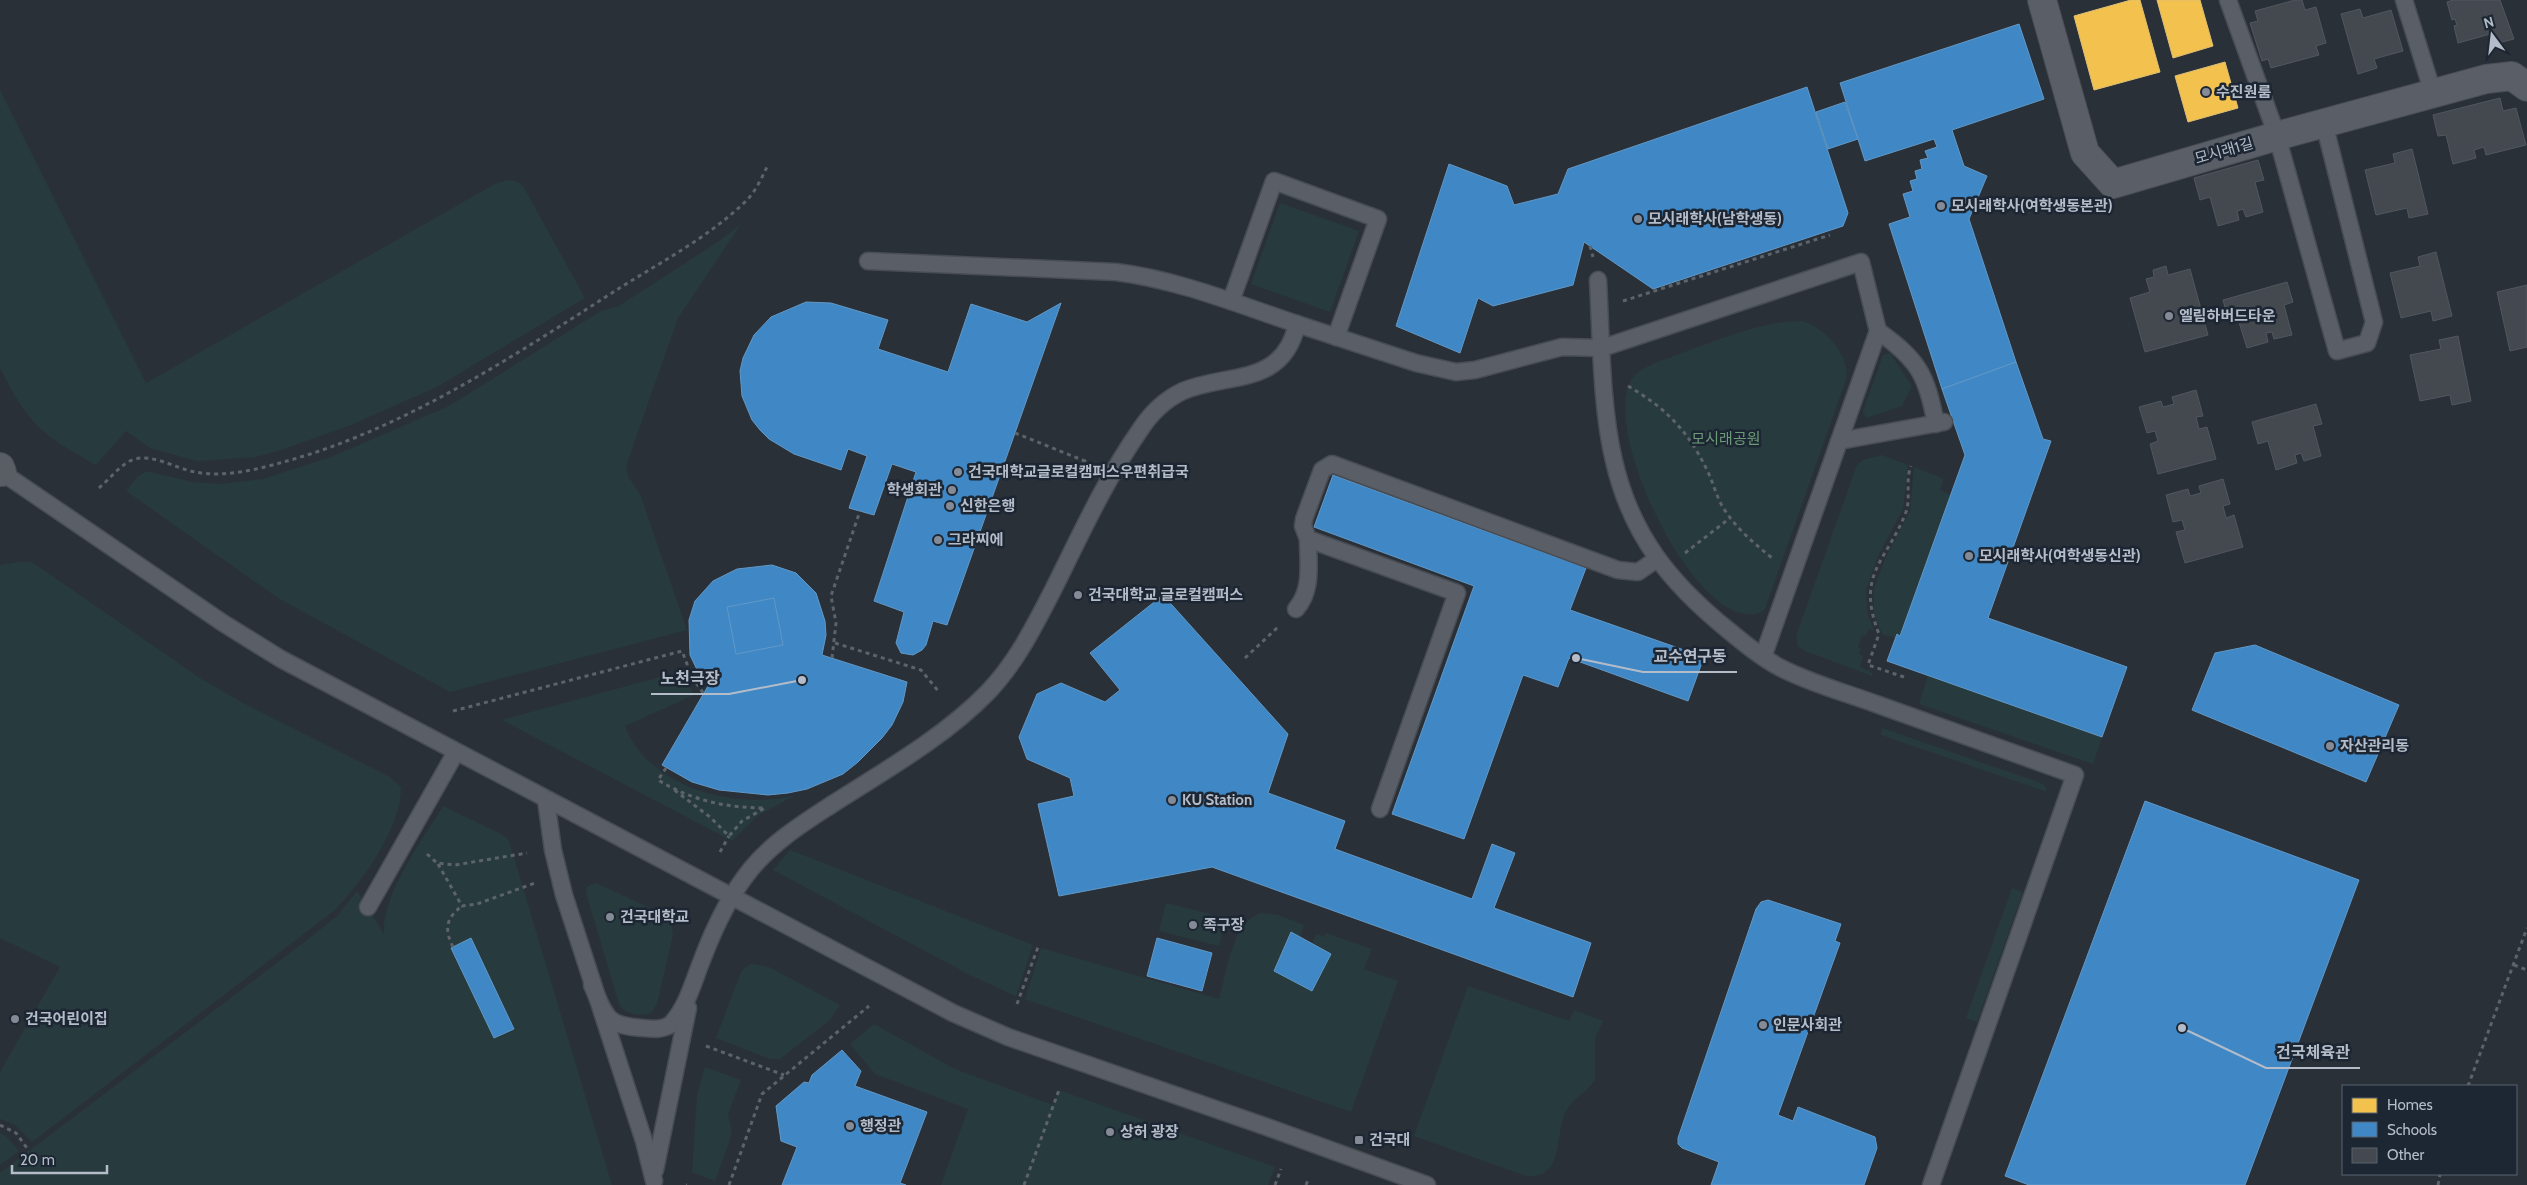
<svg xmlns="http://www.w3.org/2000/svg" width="2527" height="1185" viewBox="0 0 2527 1185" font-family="Cabin,'Noto Sans KR',sans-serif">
	<rect width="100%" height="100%" fill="#2a3038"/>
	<!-- green -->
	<g fill="#273a3e">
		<path d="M0,90L146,383L493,185C505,180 512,177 523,186L585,298L437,387L351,425L284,449L256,457L197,461L150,448L126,431L96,465C41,434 29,425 0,368Z"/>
		<path d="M1280,203L1359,231L1330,312L1251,284Z"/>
		<path d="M741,224L678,318L626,466L628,476L640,494L687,630L450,692L278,598L126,491L137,477L147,471L192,482L220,484L263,479L331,457L449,406L601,311L619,306L719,241Z"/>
		<path d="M1802,321C1824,327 1848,353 1847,377L1765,609C1758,616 1749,615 1740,613C1683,597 1610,443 1628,387C1632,374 1643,368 1655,363C1697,349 1758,320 1802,321Z"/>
		<path d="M1890,353L1912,386L1902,406L1866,418L1863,411L1883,355Z"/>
		<path d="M1882,455L1908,465L1903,509L1878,556L1866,590L1868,616L1874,630L1869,629L1866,636L1862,635L1858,647L1861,649L1859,654L1863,656L1860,667L1873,673L1872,676L1805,651L1798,646L1796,636L1857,465L1863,460Z"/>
		<path d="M1914,467L1944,479L1940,490L1951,495L1900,636L1897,634L1895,638L1882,634L1874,614L1873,591L1885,559L1910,511Z"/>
		<path d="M18,562H32L200,678L243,703L390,777L401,787C402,827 362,882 335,910L32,1142L15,1125L0,1119V1072L60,967L0,938V565Z"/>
		<path d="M682,671L694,695L625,726C648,788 738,811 796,795L757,816L732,841L502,720Z"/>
		<path d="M1928,675L2102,737L2093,764L1919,704Z"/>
		<path d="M1882,728L2038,782L2044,785L2047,792L1881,735Z"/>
		<path d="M443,806L503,835L509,841L612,1185H0V1173L307,940L338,915L357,891L384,934C381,895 423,839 443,806Z"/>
		<path d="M790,850L1033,945L1016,996L972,976L773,870Z"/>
		<path d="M596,883L661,913L671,922L673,935L657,1004L651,1013C639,1017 626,1015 619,1004L587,896L586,887Z"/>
		<path d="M2012,888L2023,892L1977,1022L1966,1018Z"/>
		<path d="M1166,903L1226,918L1219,946L1159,931Z"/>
		<path d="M1261,913L1278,915L1304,925L1300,937L1291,932L1274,971L1312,991L1331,954L1312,944L1316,934L1324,937L1326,933L1372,949L1364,969L1398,981L1351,1112L1025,999L1041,948L1219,999C1227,972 1232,921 1261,913Z"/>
		<path d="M752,964L769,967L840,1005L830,1020L780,1059H770L716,1038L741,972L744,968Z"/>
		<path d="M1468,986L1569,1021L1574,1010L1603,1021L1595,1039V1080C1587,1092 1573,1098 1566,1111C1554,1133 1566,1179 1526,1176L1414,1136Z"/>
		<path d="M874,1024L955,1069L1053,1105L1059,1090L1275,1167L1268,1185H941L968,1109L875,1074L850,1044Z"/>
		<path d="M705,1067L741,1080L728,1114L732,1134L715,1181L692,1172L697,1095Z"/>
		<path d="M0,1133L7,1137L19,1151L0,1165Z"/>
	</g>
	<!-- homes -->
	<g fill="#f2c14e" stroke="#dfc073">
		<path d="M2131,0H2140L2160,72L2094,90L2074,16Z"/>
		<path d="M2157,0H2200L2213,46L2173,58Z"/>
		<path d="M2225,62L2238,108L2188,122L2175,76Z"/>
	</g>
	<!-- schools -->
	<g fill="#3f88c5" stroke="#6298c6">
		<path d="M2019,24L2044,99L1952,130L1964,166L1987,176L1969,219L2016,362L1942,389L1889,224L1910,217L1903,194L1913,191L1910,181L1917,179L1915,171L1922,169L1920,160L1928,158L1925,151L1937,147L1934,139L1865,161L1840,83Z"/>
		<path d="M1807,87L1848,213L1843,226L1653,289L1584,242L1573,285L1493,306L1478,298L1460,353L1396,326L1449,164L1507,186L1514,205L1558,194L1568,169Z"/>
		<path d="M1845,102L1858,139L1828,149L1816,112Z"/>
		<path d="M806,302L831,303L888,320L878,349L948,372L971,304L1027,322L1061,303L947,625L933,621L926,645L922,650L913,655L901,653L896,643L904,612L874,601L916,472L892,464L874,515L849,508L867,456L848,449L841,470L794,454L769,439L760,430L752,420L742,396L740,371L743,358L754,335L771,317Z"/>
		<path d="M2016,362L2043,439L2051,441L1988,618L2127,667L2102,737L1887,661L1897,634L1900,636L1965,455L1942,389Z"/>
		<path d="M1333,475L1586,568L1570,610L1704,657L1688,701L1569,658L1558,687L1523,675L1464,839L1392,814L1474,586L1314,527Z"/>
		<path d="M772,565L796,573L816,593L825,621L826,635L822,655L907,682L903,702L892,725L882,738L858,762L843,774L807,789L788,793L768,795L719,790L692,782L662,765L708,686L701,678L690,655L689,620L695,601L713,581L737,569Z"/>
		<path d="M1163,595L1288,734L1268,793L1345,821L1335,849L1472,899L1492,844L1515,853L1494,908L1591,943L1573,997L1212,867L1059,896L1038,804L1074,796L1070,778L1027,759L1019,737L1037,694L1061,683L1105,702L1120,690L1090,653Z"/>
		<path d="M774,598L783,645L736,654L727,607Z"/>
		<path d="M2255,645L2399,705L2366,782L2192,710L2215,653Z"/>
		<path d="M2145,801L2359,880L2245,1185H2029L2005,1176Z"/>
		<path d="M1768,900L1841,924L1835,941L1840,943L1778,1115L1793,1121L1798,1107L1875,1137L1877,1148L1864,1185H1711L1719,1162L1682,1148L1678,1144V1138L1756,909L1761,902Z"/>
		<path d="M1291,932L1331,954L1312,991L1274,971Z"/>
		<path d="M471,938L514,1029L494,1038L451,948Z"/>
		<path d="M1157,938L1212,953L1202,991L1147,976Z"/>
		<path d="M842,1050L861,1071L855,1086L927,1112L900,1183L906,1185H782L797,1147L781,1141L776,1106L804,1082L809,1083L812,1075Z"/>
	</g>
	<!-- building -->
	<g fill="#444950" stroke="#52575f">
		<path d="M2295,0H2302L2305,10L2316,7L2326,43L2316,46L2319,55L2271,68L2268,59L2262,61L2250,23L2258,21L2255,11Z"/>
		<path d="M2453,0H2500L2514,39L2498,43L2494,33L2458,43L2454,26L2457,25L2455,19L2452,20L2447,2Z"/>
		<path d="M2360,9L2363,18L2391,10L2403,51L2374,59L2377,68L2358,74L2341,14Z"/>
		<path d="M2500,98L2503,111L2516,108L2526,145L2486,155L2484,147L2474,150L2476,158L2453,164L2446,135L2438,136L2433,115Z"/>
		<path d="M2412,149L2428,214L2409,218L2407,208L2376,215L2365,170L2395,163L2393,154Z"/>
		<path d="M2258,160L2264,180L2255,182L2263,212L2246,217L2243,209L2237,211L2239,220L2218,226L2210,197L2200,200L2194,178Z"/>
		<path d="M2436,252L2452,316L2433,321L2431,311L2401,318L2390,273L2420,266L2418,257Z"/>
		<path d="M2166,266L2168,275L2190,269L2208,335L2145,352L2130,298L2150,292L2146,279L2154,277L2153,270Z"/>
		<path d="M2287,282L2293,302L2284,305L2292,335L2274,339L2272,332L2266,333L2268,342L2247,348L2238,319L2229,322L2223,300Z"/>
		<path d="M2527,285V347L2510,351L2497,292Z"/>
		<path d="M2458,336L2471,401L2452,405L2450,395L2420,401L2410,355L2441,349L2439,340Z"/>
		<path d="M2196,390L2203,416L2196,417L2199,429L2207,427L2216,459L2158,474L2150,444L2158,441L2155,431L2147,433L2139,407L2161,401L2163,407L2174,404L2172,397Z"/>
		<path d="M2316,404L2322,424L2313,426L2321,456L2304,461L2301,453L2295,455L2297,463L2276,470L2268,441L2258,444L2252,422Z"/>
		<path d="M2223,479L2230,504L2223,506L2226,518L2234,515L2243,547L2185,563L2176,532L2185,530L2182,520L2173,522L2166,495L2188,489L2190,496L2201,493L2199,486Z"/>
	</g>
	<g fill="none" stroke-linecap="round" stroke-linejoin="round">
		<!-- lane casing -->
		<g stroke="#484c53" stroke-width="19">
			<g id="lane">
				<path d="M2228,0L2277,136L2337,351L2367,343L2374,322L2324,123"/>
				<path d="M2404,0L2433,93"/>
				<path d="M868,261L1116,272C1179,280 1237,304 1297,324"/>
				<path d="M1598,280C1601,336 1601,407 1614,461C1631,535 1670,583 1728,630C1745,644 1762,658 1781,668C1812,684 1847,693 1879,705C1944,728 2010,752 2075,775L1931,1185"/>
				<path d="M1231,301L1274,181L1378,219L1336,337"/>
				<path d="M1878,331C1920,361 1926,375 1936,424"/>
				<path d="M1839,441L1944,422"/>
				<path d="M0,471L223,623L281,659L953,1013L1008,1037L1267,1127L1427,1185"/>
				<path d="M1308,539L1303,526L1304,519L1322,470L1332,464L1618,570L1638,572L1657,559"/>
				<path d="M1296,609C1313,590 1308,563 1308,539L1457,593L1380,809"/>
				<path d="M546,800L553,850L564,895L644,1141L654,1181"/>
				<path d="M368,907L456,752"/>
				<path d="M592,985C606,1017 606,1026 643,1028C653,1029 661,1030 670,1025C687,1008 693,982 702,960C714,928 729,896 751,869C773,842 802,824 831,805C884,771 943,738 987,693C1016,663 1034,627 1053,590C1080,536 1105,480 1140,430C1151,413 1164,400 1183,391C1229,372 1283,387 1297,324L1416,363L1456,372L1475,370L1562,347L1602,348L1861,262L1878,331L1763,657"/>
				<path d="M655,1170L688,1008"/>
			</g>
		</g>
		<!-- street casing -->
		<g stroke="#484c53" stroke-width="30">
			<path id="street" d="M2042,0L2085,153L2113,184L2277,136L2486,79L2512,76L2527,87"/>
		</g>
		<!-- secondary casing -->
		<g stroke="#484c53" stroke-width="30">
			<path id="secondary" d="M0,467L2,472H0"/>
		</g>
		<!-- path -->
		<g stroke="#5d636a" stroke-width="3" stroke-dasharray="4 4" stroke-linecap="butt">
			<path d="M1590,246L1593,257"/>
			<path d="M1623,301L1830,235"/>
			<path d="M1628,386C1666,408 1688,431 1707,470C1714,484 1717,500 1726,512C1738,530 1755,544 1772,558"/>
			<path d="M1015,433L1085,461L1077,476"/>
			<path d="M99,488C110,479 121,463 135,459C154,454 177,469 195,472C224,478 259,469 287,461C406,428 515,355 618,289C661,262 709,237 746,201C756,191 762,177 768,165"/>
			<path d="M1685,553L1730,518"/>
			<path d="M835,643L921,670L939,692"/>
			<path d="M832,658L836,623L831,596L860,511"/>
			<path d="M1245,658L1279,626"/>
			<path d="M1904,677L1868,665L1879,634C1855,573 1887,562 1906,512C1911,497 1905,481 1911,466"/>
			<path d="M453,711L682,651L692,677L704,694"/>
			<path d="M666,768L658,780C691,800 726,808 765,808L742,821L729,836L710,817L673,789"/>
			<path d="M720,852L729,836"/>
			<path d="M427,854L437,863L455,865L527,853"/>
			<path d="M438,864L462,906L477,904L535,883"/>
			<path d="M453,947C444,929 446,918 462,906"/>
			<path d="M2514,965L2527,970"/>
			<path d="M1017,1004L1038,947"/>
			<path d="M706,1046L784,1075"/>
			<path d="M2468,1086L2527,928"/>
			<path d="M0,1125L16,1133L29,1151"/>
			<path d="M686,1185H687"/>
			<path d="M729,1185L762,1094L869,1006"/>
			<path d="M1024,1185L1059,1090"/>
			<path d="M1275,1185L1281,1169"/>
			<path d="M1306,1185L1308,1180"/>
			<path d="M2438,1185L2440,1174"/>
		</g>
		<!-- lane -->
		<use href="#lane" stroke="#5a5e66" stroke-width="16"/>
		<!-- street -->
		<use href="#street" stroke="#5a5e66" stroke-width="28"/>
		<!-- secondary -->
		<use href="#secondary" stroke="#595d64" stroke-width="28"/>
	</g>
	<!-- markers -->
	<g fill="#848b96" stroke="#1d2633" stroke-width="2">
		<circle cx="2206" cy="92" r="5"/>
		<circle cx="1941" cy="206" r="5"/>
		<circle cx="1638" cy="219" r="5"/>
		<circle cx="2169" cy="316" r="5"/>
		<circle cx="958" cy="472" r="5"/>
		<circle cx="952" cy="490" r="5"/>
		<circle cx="950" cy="506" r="5"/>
		<circle cx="938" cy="540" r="5"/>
		<circle cx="1969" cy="556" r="5"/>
		<circle cx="1078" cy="595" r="5"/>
		<circle cx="2330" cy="746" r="5"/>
		<circle cx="1172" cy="800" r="5"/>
		<circle cx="610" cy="917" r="5"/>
		<circle cx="1193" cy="925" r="5"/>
		<circle cx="15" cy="1019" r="5"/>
		<circle cx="1763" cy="1025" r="5"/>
		<circle cx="850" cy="1126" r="5"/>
		<circle cx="1110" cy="1132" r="5"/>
		<rect x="1354" y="1135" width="10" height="10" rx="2.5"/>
	</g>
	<g text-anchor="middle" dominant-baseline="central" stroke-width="5" stroke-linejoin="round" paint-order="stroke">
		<!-- poi labels -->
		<g font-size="15" font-weight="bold" fill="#b4bcc9" stroke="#1d2633" text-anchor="start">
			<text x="2216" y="92">수진원룸</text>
			<text x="1951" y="206">모시래학사(여학생동본관)</text>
			<text x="1648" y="219">모시래학사(남학생동)</text>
			<text x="2179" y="316">엘림하버드타운</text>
			<text x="968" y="472">건국대학교글로컬캠퍼스우편취급국</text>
			<text x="942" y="490" text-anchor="end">학생회관</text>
			<text x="960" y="506">신한은행</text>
			<text x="948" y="540">그라찌에</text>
			<text x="1979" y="556">모시래학사(여학생동신관)</text>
			<text x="1088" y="595">건국대학교 글로컬캠퍼스</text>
			<text x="2340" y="746">자산관리동</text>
			<text x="1182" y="800">KU Station</text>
			<text x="620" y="917">건국대학교</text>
			<text x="1203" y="925">족구장</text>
			<text x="25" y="1019">건국어린이집</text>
			<text x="1773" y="1025">인문사회관</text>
			<text x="860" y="1126">행정관</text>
			<text x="1120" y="1132">상허 광장</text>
			<text x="1369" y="1140">건국대</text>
		</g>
		<!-- street labels -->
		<g font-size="15" fill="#b4bcc9" stroke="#1d2633">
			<text transform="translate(2224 151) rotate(-16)">모시래1길</text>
		</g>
		<!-- park labels -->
		<g font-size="15" fill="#6b9a76" stroke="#1d2633">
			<text x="1726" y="439">모시래공원</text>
		</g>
	</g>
	<!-- callouts -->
	<path fill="none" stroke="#b4bcc9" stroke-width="2" d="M1576 658L1643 672H1737M802 680L729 694H651M2182 1028L2266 1068H2360"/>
	<g fill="#b4bcc9" stroke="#1d2633" stroke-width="2">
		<circle cx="1576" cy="658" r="5"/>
		<circle cx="802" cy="680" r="5"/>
		<circle cx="2182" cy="1028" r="5"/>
	</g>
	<g font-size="16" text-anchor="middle" font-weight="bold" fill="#b4bcc9" stroke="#1d2633" stroke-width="5" stroke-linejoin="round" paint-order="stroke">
		<text x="1690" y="662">교수연구동</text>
		<text x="690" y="684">노천극장</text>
		<text x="2313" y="1058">건국체육관</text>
	</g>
	<!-- legend -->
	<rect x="2342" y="1085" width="175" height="90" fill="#1d2633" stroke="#59626f"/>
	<rect x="2352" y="1098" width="25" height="15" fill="#f2c14e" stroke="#59626f"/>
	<text x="2387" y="1110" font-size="15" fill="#b4bcc9">Homes</text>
	<rect x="2352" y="1122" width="25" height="15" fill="#3f88c5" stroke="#59626f"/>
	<text x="2387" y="1135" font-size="15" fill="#b4bcc9">Schools</text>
	<rect x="2352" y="1148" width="25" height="15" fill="#444950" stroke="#59626f"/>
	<text x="2387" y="1160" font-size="15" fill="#b4bcc9">Other</text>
	<!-- north arrow -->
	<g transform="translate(2492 35) rotate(345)" stroke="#1d2633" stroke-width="4" paint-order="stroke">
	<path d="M0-4L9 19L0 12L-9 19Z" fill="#b4bcc9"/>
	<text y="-8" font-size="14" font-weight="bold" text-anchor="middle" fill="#b4bcc9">N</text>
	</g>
	<!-- scale -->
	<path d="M12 1165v8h95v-8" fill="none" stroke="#b4bcc9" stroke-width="2.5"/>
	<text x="20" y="1165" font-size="15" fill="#b4bcc9" stroke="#1d2633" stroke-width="4" paint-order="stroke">20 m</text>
</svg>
